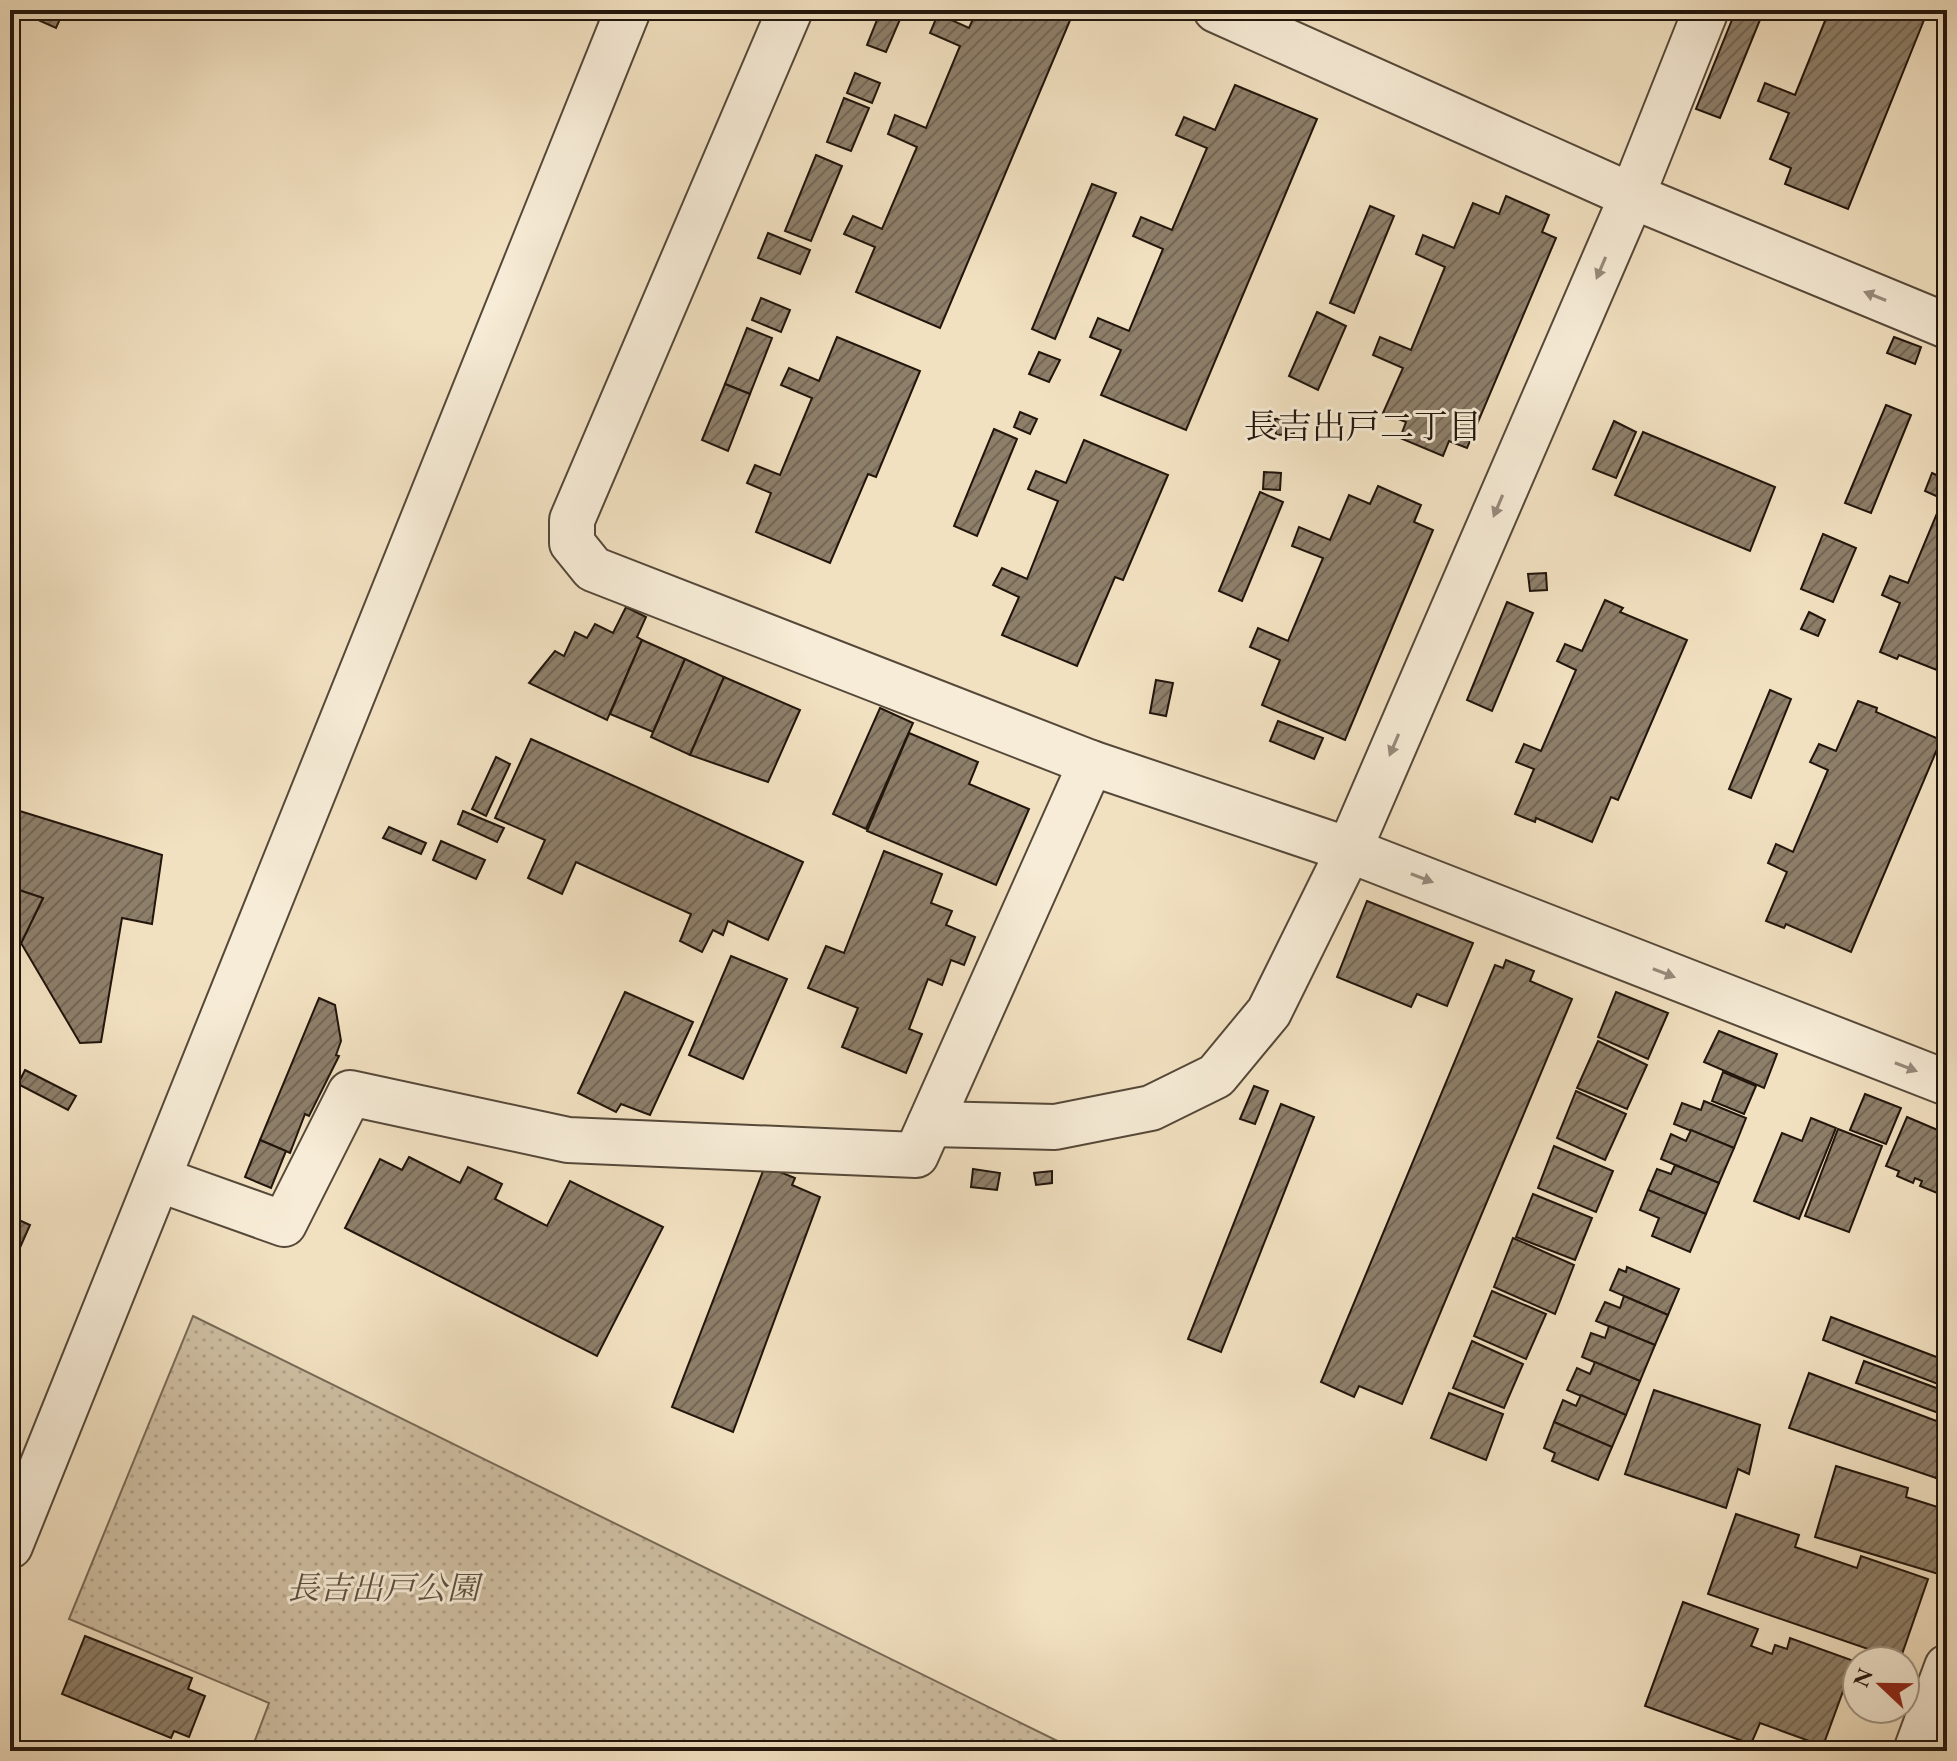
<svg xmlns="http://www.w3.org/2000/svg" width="1957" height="1761" viewBox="0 0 1957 1761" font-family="'EB Garamond','Noto Serif JP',serif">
	<defs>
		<pattern id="grass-dots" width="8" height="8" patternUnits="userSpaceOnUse" patternTransform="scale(2)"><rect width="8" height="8" fill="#cebea2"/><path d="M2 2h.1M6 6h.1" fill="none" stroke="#b1a28a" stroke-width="1.8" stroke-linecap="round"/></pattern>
		<pattern id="building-hatch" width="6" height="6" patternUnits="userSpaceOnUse" patternTransform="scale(2)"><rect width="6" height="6" fill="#8e7f6a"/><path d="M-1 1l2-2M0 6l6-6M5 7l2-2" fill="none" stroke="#746756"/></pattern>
	</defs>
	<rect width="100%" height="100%" fill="#f2e1c1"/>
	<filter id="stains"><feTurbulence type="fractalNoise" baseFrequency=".0025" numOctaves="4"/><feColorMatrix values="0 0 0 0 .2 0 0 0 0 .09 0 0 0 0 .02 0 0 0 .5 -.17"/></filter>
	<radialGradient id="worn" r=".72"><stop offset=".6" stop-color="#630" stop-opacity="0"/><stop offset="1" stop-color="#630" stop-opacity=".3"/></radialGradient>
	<!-- grass -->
	<path fill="url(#grass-dots)" stroke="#786a57" stroke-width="2" d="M193,1316L1078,1751H251L269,1703L69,1619Z"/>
	<!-- building -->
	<g fill="url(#building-hatch)" stroke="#21150c" stroke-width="2">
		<path d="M16,10H64L56,28Z"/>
		<path d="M881,10H904L886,52L867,45Z"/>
		<path d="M977,10H1053L1071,18L940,328L856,292L875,247L844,234L853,216L882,229L917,147L888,134L895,115L926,128L960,46L930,33L938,14L969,28Z"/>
		<path d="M1736,10H1764L1720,118L1696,109Z"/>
		<path d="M1826,10H1928L1848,209L1785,184L1791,168L1770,159L1789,113L1758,101L1765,83L1795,95L1829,11Z"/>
		<path d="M855,73L880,83L872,103L847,93Z"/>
		<path d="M1235,85L1317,119L1186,430L1101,395L1121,350L1090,337L1098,318L1129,331L1163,249L1133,236L1141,217L1172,230L1207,148L1176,135L1184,117L1215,130Z"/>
		<path d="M844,98L869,108L851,151L827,142Z"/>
		<path d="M816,155L842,166L811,241L785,231Z"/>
		<path d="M1092,184L1116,193L1055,339L1032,329Z"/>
		<path d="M1506,196L1549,215L1542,232L1556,238L1467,448L1449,441L1443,456L1400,438L1406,422L1383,413L1403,368L1373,355L1380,337L1411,350L1445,267L1416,254L1423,235L1454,248L1473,203L1499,214Z"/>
		<path d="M1370,206L1394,216L1354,313L1330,303Z"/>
		<path d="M768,233L810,250L800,274L758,258Z"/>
		<path d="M761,298L790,310L781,332L752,320Z"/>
		<path d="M1317,312L1346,326L1318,390L1289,376Z"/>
		<path d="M747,328L772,338L750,394L725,384Z"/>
		<path d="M837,337L920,371L876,477L868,474L830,563L756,532L771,493L747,483L755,465L780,475L812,398L781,385L789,368L819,381Z"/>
		<path d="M1894,337L1921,347L1915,364L1887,353Z"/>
		<path d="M1039,352L1060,360L1049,382L1029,374Z"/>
		<path d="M725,384L750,394L728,451L702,440Z"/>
		<path d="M1886,405L1911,415L1871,513L1845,503Z"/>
		<path d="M1020,412L1037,419L1030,434L1014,427Z"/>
		<path d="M1293,418L1294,434L1276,435L1275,419Z"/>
		<path d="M1614,421L1636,432L1616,478L1593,469Z"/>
		<path d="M994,429L1017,439L977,536L954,526Z"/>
		<path d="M1643,432L1775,487L1750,551L1615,495Z"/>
		<path d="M1084,440L1168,475L1123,580L1115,577L1077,666L1002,635L1019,597L993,585L1002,568L1027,579L1058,501L1028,489L1036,471L1066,483Z"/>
		<path d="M1264,472L1281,473L1280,490L1263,489Z"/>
		<path d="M1932,473L1947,480V674L1899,655L1897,659L1880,652L1900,603L1882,595L1890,576L1908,583L1943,499L1925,491Z"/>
		<path d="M1378,486L1421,505L1414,522L1433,530L1345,740L1262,705L1280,660L1250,647L1258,628L1288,641L1323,558L1292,546L1299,527L1330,540L1349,495L1370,504Z"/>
		<path d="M1260,492L1283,502L1242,601L1219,591Z"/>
		<path d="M1823,534L1856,548L1833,602L1801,589Z"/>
		<path d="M1546,573L1547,590L1530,591L1528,574Z"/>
		<path d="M1605,600L1623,608L1620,612L1687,640L1618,800L1611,797L1592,842L1536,818L1535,822L1515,814L1534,769L1516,762L1524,744L1541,751L1576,670L1557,661L1565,644L1582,651Z"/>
		<path d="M1507,602L1533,613L1492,711L1467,700Z"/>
		<path d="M626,607L646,617L637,637L642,640L607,720L529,683L555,651L564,656L575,632L587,638L595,624L613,633Z"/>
		<path d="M1809,612L1825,620L1818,636L1801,629Z"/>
		<path d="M642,640L685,659L653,732L610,714Z"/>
		<path d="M685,659L724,677L690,755L651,737Z"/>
		<path d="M724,677L800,710L768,782L690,755Z"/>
		<path d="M1156,680L1173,683L1166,716L1150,713Z"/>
		<path d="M1770,690L1791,699L1751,798L1729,789Z"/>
		<path d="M1858,701L1877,708L1876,712L1941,740L1851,952L1786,924L1784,928L1766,921L1787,872L1768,863L1776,844L1793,852L1828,770L1810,762L1819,744L1836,751Z"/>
		<path d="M880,708L913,723L866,829L833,814Z"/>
		<path d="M1278,721L1323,738L1314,759L1270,741Z"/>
		<path d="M909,733L978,762L969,784L1029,809L996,885L867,831Z"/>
		<path d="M531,739L803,862L768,940L728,921L723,935L713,930L702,952L680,941L691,914L576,862L562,894L528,878L545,840L495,818Z"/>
		<path d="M496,757L510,764L486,816L472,809Z"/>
		<path d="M10,808L162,855L152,924L122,918L101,1042L80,1043L21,943L43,898L10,887Z"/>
		<path d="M463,811L504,828L497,842L458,824Z"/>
		<path d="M389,827L426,843L421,854L383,838Z"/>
		<path d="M441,841L485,860L476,879L433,860Z"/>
		<path d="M884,851L942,874L931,903L952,911L946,925L975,937L964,965L951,960L942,985L928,979L909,1029L922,1034L906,1073L842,1047L858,1008L808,988L826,946L844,953Z"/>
		<path d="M10,887L43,898L12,962L10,961Z"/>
		<path d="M1367,901L1473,943L1447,1006L1417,994L1411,1007L1337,977Z"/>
		<path d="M731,956L787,979L743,1079L689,1055Z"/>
		<path d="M1506,960L1534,971L1530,981L1572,999L1402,1404L1359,1386L1354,1397L1321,1382L1495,965L1503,968Z"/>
		<path d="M625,992L693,1022L650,1115L621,1104L616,1112L578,1093Z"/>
		<path d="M1616,992L1668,1013L1648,1059L1598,1037Z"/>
		<path d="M319,998L335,1005L341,1041L336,1055L339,1056L309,1116L305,1114L290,1153L260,1140Z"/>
		<path d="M1719,1031L1777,1054L1764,1088L1704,1062Z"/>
		<path d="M1598,1041L1647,1065L1627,1109L1577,1088Z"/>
		<path d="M25,1070L76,1096L68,1110L18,1084Z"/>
		<path d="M1723,1072L1756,1086L1744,1114L1712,1101Z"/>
		<path d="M1254,1086L1268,1091L1255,1124L1240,1119Z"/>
		<path d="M1576,1091L1626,1114L1605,1160L1557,1138Z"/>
		<path d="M1865,1094L1901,1108L1886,1144L1850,1130Z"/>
		<path d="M1704,1101L1746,1118L1734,1148L1674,1124L1682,1103L1701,1110Z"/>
		<path d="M1281,1104L1314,1117L1221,1352L1188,1339Z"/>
		<path d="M1907,1117L1947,1134V1197L1920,1186L1922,1181L1915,1178L1913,1183L1897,1176L1899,1171L1886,1166Z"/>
		<path d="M1811,1118L1836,1128L1799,1219L1754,1201L1782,1133L1802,1141Z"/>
		<path d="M1838,1129L1882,1146L1849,1232L1805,1216Z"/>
		<path d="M1691,1130L1734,1148L1719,1183L1661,1159L1671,1134L1686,1141Z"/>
		<path d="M260,1140L286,1151L271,1188L245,1177Z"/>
		<path d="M1554,1146L1613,1171L1596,1212L1538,1188Z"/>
		<path d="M409,1157L460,1183L468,1167L502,1184L495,1199L547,1226L570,1181L663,1227L597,1356L345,1228L380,1159L402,1170Z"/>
		<path d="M1675,1165L1719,1183L1706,1214L1648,1190L1657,1169L1671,1174Z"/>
		<path d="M765,1166L795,1178L792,1185L820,1197L733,1432L672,1407Z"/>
		<path d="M973,1169L1000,1173L997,1190L971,1187Z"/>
		<path d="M1052,1171V1183L1036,1185L1034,1173Z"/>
		<path d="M1648,1190L1706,1214L1690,1252L1652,1236L1659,1218L1640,1210Z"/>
		<path d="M1533,1194L1592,1218L1575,1260L1516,1237Z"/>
		<path d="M10,1216L30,1225L10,1270Z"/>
		<path d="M1513,1238L1574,1265L1555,1314L1494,1287Z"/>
		<path d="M1627,1267L1679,1289L1668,1315L1610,1290L1619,1269L1626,1272Z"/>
		<path d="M1492,1291L1546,1314L1526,1359L1474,1336Z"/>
		<path d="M1624,1296L1668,1315L1655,1345L1596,1321L1605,1302L1620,1308Z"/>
		<path d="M1831,1317L1947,1361L1943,1386L1823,1340Z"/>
		<path d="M1609,1326L1655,1345L1640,1381L1582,1357L1591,1333L1605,1338Z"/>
		<path d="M1472,1341L1523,1364L1504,1408L1453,1388Z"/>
		<path d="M1864,1361L1947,1392V1416L1856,1383Z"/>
		<path d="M1595,1362L1640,1381L1626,1415L1567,1390L1577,1368L1590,1374Z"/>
		<path d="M1809,1373L1947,1425V1448L1936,1478L1789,1428Z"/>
		<path d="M1654,1390L1760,1425L1749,1474L1738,1469L1726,1508L1625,1474Z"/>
		<path d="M1449,1393L1503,1414L1486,1460L1431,1438Z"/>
		<path d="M1581,1395L1626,1415L1612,1447L1554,1422L1563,1400L1576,1406Z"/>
		<path d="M1554,1422L1612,1447L1598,1480L1552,1461L1555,1453L1544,1448Z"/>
		<path d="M1947,1448V1482L1936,1478Z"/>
		<path d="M1836,1466L1908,1488L1906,1497L1947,1510V1560L1942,1575L1815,1537Z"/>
		<path d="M1736,1514L1799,1535L1795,1547L1857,1568L1861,1556L1928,1579L1900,1660L1708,1594Z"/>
		<path d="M1683,1602L1758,1629L1751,1646L1772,1654L1775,1645L1787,1649L1790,1638L1854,1661L1823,1746L1760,1723L1751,1744L1645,1706Z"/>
		<path d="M85,1636L192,1678L188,1689L205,1696L189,1737L174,1731L171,1738L62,1694Z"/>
	</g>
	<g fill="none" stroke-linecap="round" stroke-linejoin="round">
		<!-- minor casing -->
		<g stroke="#554839" stroke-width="48">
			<g id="minor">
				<path d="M790,10L572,520V543L593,569L1091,763L1349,850L1947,1083"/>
				<path d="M1216,10L1632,196L1947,326"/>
				<path d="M930,1124L1055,1127L1151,1108L1216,1076L1269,1012L1349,850L1632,196L1706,10"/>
				<path d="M158,1179L284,1224L350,1093L568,1140L916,1155L1091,763"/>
				<path d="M10,1546L628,10"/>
				<path d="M1916,1751L1947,1667"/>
			</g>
		</g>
		<!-- minor -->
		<use href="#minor" stroke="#f7ecd7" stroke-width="44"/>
	</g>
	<!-- one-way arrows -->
	<defs><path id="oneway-solid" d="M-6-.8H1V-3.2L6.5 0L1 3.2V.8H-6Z" transform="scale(2)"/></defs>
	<g fill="#978b7c">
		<use href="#oneway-solid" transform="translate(1601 268) rotate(113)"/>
		<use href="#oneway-solid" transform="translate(1875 296) rotate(-158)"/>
		<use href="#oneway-solid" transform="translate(1498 506) rotate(113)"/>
		<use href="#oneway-solid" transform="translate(1394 745) rotate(113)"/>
		<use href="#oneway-solid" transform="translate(1422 878) rotate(21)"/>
		<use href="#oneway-solid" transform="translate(1664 973) rotate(21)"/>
		<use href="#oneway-solid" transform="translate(1906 1067) rotate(21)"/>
	</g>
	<g text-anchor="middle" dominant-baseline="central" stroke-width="6" stroke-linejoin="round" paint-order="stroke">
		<!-- park labels -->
		<g font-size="32" font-style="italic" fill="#5e5040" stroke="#f7ecd7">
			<text x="383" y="1588">長吉出戸公園</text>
		</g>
		<!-- neighbourhood labels -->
		<g font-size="34" fill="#21150c" stroke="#f7ecd7">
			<text x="1363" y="426">長吉出戸二丁目</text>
		</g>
	</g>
	<!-- margin -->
	<rect width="1957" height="1761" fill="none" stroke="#f2e1c1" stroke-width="40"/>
	<rect x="12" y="12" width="1933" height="1737" fill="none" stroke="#21150c" stroke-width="4"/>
	<rect x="20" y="20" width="1917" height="1721" fill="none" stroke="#21150c" stroke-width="2"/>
	<!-- north arrow -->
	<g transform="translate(1881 1685) rotate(292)"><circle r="38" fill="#f7ecd7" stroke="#a19686" stroke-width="2"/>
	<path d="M0-6L14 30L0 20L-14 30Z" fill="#8f2418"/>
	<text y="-12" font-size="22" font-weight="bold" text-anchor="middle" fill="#21150c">N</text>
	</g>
	<rect width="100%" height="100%" filter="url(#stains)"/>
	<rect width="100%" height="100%" fill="url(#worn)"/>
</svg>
